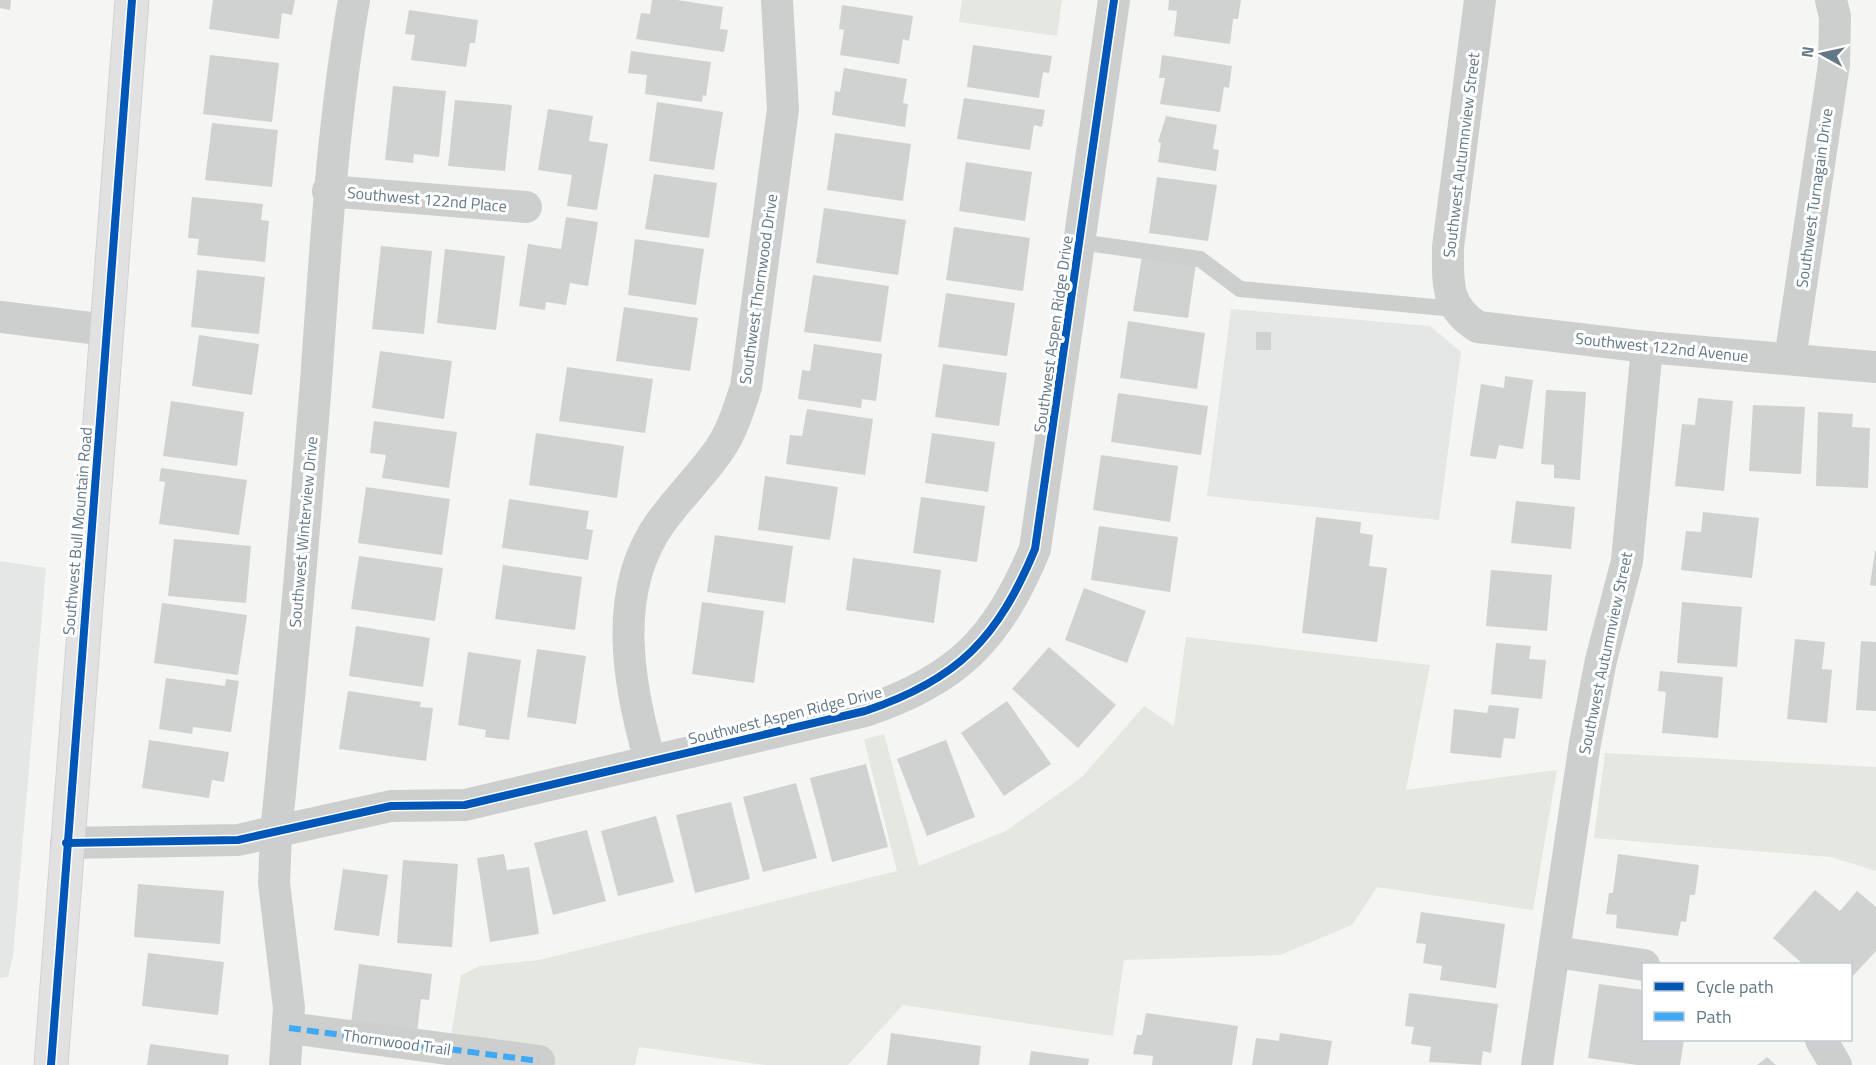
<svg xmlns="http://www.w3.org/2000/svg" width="1876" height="1065" viewBox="0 0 1876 1065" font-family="'Titillium Web',sans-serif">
	<rect width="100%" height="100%" fill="#f5f5f3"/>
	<!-- built -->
	<g fill="#e5e7e6">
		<path d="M1231,309L1430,326L1461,352L1439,520L1207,496Z"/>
		<path d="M0,561L46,568L13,956L8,977L0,978Z"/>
	</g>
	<!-- green -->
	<g fill="#e4e8e1">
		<path d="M962,0H1062L1057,36L959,22Z"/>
		<path d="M1186,637L1430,665L1406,790L1557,770L1533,910L1377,887L1352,925L1280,955L1124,960L1113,1036L903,1005L848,1065H764L639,1047L635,1065H482L450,1043L461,975L480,966L539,960L897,871L864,739L884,734L919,866L1006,831L1082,777L1144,706L1174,726Z"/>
		<path d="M1605,753L1876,767V871L1831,857L1594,838Z"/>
	</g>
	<!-- building -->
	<g fill="#d0d1d1">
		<path d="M0,0H11L10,10L0,8Z"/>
		<path d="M213,0H295L292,15L282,13L279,39L209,29Z"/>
		<path d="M652,0H677L723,7L720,29L728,30L724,52L636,39L641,13L650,14Z"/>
		<path d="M1169,0H1241L1238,19H1233L1230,44L1174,36L1177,11L1168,10Z"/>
		<path d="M842,5L913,16L909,41L903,39L899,64L840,55L844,30L839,29Z"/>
		<path d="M409,10L478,20L475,43H470L466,67L411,60L415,35L405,34Z"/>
		<path d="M973,45L1052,56L1049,73L1043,72L1039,98L967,87Z"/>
		<path d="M631,51L711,62L706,96L703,95L702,102L645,94L647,75L628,73Z"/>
		<path d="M210,55L279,63L272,122L203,114Z"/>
		<path d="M1162,55L1232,66L1229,88L1224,87L1220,112L1160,104L1165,78H1159Z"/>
		<path d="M844,68L907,79L903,103L908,104L905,127L832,115L835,91L840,92Z"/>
		<path d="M393,86L446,91L439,157L414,154L413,163L385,160Z"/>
		<path d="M964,98L1045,110L1042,127L1034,125L1030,150L957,139Z"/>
		<path d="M455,100L512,105L505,171L448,166Z"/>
		<path d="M657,102L723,112L714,170L649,161Z"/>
		<path d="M548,109L593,116L589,141L608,144L597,210L567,206L572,175L538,170Z"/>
		<path d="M1166,116L1217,125L1213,149L1219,150L1216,171L1158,162L1161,143L1158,142Z"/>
		<path d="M212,123L278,130L272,187L205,180Z"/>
		<path d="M835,133L911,144L903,201L827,190Z"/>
		<path d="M966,162L1032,172L1025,221L959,211Z"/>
		<path d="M654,174L717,183L709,238L645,229Z"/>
		<path d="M1157,177L1217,185L1208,241L1149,233Z"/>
		<path d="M192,197L263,204L261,220L269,221L265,262L197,255L199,239L188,238Z"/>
		<path d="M824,208L906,220L898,275L816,263Z"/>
		<path d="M566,217L598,222L588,286L570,283L566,305L546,302L545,310L519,306L528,244L561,249Z"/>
		<path d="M954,227L1030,238L1023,291L946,280Z"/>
		<path d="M635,239L704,249L696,305L628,295Z"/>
		<path d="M381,246L432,251L424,334L372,329Z"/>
		<path d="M445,249L505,256L496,330L437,323Z"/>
		<path d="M1142,256L1196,264L1188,318L1133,311Z"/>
		<path d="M197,270L265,277L259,334L191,327Z"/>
		<path d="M813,275L889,286L881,342L804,332Z"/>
		<path d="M946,293L1015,303L1007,356L938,347Z"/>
		<path d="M624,307L698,318L690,371L616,361Z"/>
		<path d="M1128,321L1205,333L1197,389L1120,378Z"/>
		<rect x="1256" y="332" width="15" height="18"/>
		<path d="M199,335L259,344L252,395L192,386Z"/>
		<path d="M814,344L882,354L876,401L862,399L861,408L798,399L802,370L810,371Z"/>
		<path d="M380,351L452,361L444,419L372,408Z"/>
		<path d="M943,364L1007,373L999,426L935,417Z"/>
		<path d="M567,367L653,379L645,433L559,421Z"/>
		<path d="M1505,376L1533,380L1523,449L1499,445L1496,459L1470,456L1481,384L1504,388Z"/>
		<path d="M1546,390L1586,392L1580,480L1554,478V465L1541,464Z"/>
		<path d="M1118,393L1208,406L1201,455L1111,442Z"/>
		<path d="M1698,398L1733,401L1724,491L1675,486L1682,424L1695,425Z"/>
		<path d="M171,401L244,412L237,466L163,456Z"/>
		<path d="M1753,405L1805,407L1801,474L1749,471Z"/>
		<path d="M807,409L873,419L865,475L786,464L790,435L802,436Z"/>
		<path d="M1818,412L1853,414L1852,427L1870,428L1868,488L1816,486Z"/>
		<path d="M374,421L457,432L449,488L382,478L386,455L370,453Z"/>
		<path d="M536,433L624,446L617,498L529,485Z"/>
		<path d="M932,433L995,442L988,492L925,483Z"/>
		<path d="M1101,455L1178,466L1170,522L1093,510Z"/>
		<path d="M161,468L247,480L239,535L159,524L165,482L159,481Z"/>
		<path d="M765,476L838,487L830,540L758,530Z"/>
		<path d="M366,487L450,499L442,555L358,543Z"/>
		<path d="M921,497L985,506L977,562L913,553Z"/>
		<path d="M509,499L589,511L586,529L593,530L588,560L502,548Z"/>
		<path d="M1516,501L1575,507L1571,549L1511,543Z"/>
		<path d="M1703,512L1759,518L1752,578L1681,570L1686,531L1701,532Z"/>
		<path d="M1316,517L1361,522L1360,533L1373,535L1369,566L1387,568L1377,642L1302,633Z"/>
		<path d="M1099,526L1178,537L1170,592L1091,580Z"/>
		<path d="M715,535L793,546L785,603L707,592Z"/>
		<path d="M174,539L251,546L246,603L168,596Z"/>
		<path d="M1875,551H1876V586L1870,585Z"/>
		<path d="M359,556L443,568L435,621L351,609Z"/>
		<path d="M853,558L941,570L934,623L846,610Z"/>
		<path d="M503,565L582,577L575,630L495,619Z"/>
		<path d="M1491,570L1552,575L1547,631L1486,626Z"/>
		<path d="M1084,588L1146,611L1127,663L1065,640Z"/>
		<path d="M702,602L764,611L754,683L692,674Z"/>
		<path d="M1682,602L1742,607L1737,667L1677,663Z"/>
		<path d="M162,603L247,615L238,675L154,663Z"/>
		<path d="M356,626L430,638L423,687L349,676Z"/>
		<path d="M1795,639L1825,642L1822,669L1832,670L1827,723L1787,719Z"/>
		<path d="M1861,641L1876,642V711L1856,710Z"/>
		<path d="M1496,643L1531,646L1529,659L1546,660L1542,699L1491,694Z"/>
		<path d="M1049,647L1116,705L1078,748L1012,689Z"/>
		<path d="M537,649L586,656L576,724L527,717Z"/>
		<path d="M468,652L521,660L509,740L485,737L486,730L458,725Z"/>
		<path d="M1660,671L1723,677L1718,738L1662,733L1666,692L1658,691Z"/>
		<path d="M166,678L225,686L226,679L239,681L231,732L193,727L192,734L159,729Z"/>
		<path d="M348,691L421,702L420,707L433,708L426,761L339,749Z"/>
		<path d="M1007,701L1051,764L1004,796L961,733Z"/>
		<path d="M1489,705L1519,708L1515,739L1504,738L1501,758L1450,753L1454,709L1487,713Z"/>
		<path d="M149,740L229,752L224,782L212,780L209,798L142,788Z"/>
		<path d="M946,740L975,817L927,836L897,759Z"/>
		<path d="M866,764L888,847L832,862L810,778Z"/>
		<path d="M796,783L817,858L763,872L743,797Z"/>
		<path d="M731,802L750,879L695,893L676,815Z"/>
		<path d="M656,816L674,882L618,896L601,831Z"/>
		<path d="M587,830L606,901L553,915L534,843Z"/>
		<path d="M504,854L507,870L529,867L539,934L490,942L477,858Z"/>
		<path d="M1618,854L1699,865L1695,895H1690L1686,922L1681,921L1678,936L1616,928L1617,915L1606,914L1609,893H1613Z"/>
		<path d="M403,860L458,864L452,947L397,943Z"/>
		<path d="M343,869L388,875L379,936L334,930Z"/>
		<path d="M138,884L224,891L220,944L134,937Z"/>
		<path d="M1815,890L1840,911L1857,891L1876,907V951L1850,979V964H1803L1773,938Z"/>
		<path d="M1421,912L1505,924L1496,988L1440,980L1442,966L1423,963L1426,944L1416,943Z"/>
		<path d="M148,953L224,962L218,1015L142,1006Z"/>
		<path d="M359,964L432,974L429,1000L421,999L417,1032L351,1023Z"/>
		<path d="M1599,984L1644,990V1040H1684L1680,1065H1637L1588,1058Z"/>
		<path d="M1409,993L1498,1004L1491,1053L1483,1051L1481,1065L1429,1062L1431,1047L1411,1044L1414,1027L1405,1026Z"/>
		<path d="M1146,1013L1238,1026L1232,1065H1152L1153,1056L1133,1054L1137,1035H1142Z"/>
		<path d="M891,1033L981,1046L979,1065H887Z"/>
		<path d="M1280,1033L1332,1041L1328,1065H1252L1256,1038L1279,1041Z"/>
		<path d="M150,1044L229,1055L228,1065H147Z"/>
		<path d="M1031,1051L1089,1059L1088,1065H1029Z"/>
		<path d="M1767,1057L1776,1065H1757Z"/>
	</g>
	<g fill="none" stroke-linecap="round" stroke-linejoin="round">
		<!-- secondary casing -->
		<g stroke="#d1d3d3" stroke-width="35">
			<path id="secondary" d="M51,1065L132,0"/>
		</g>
		<!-- service -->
		<path stroke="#cdcece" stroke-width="16" d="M1080,242L1200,259L1240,289L1455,309"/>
		<!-- minor -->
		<g stroke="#cdcece" stroke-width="32">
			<path d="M1480,0L1448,247C1448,282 1445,307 1478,327L1647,347L1876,367"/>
			<path d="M328,191L526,207"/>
			<path d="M0,317L107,330"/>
			<path d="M1790,359L1834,64L1835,17L1831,0"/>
			<path d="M650,761C628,684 611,591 661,522C679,497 702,475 719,450C732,432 739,408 746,387L783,109L777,0"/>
			<path d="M66,843L238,840L391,806L465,805L865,711C958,680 998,638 1035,549L1114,0"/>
			<path d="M1556,952L1644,965"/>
			<path d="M289,1028L539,1061"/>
			<path d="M1821,1040L1836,1065"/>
			<path d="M285,1065L289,1008L274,883L276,833C291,683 304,533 316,382C325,254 332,127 354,0"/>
			<path d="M1537,1065L1585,743L1601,660L1627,561L1647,347"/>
		</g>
		<!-- secondary -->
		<use href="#secondary" stroke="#e1e1e1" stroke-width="33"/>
		<!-- quiet -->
		<path stroke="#3fa9f5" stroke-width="6" stroke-dasharray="12 6" stroke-linecap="butt" d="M289,1028L539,1061"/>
		<!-- cycleway casing -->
		<g stroke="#fff" stroke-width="11">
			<g id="cycleway">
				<path d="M66,843L238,840L391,806L465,805L865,711C958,680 998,638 1035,549L1114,0"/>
				<path d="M51,1065L132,0"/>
			</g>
		</g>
		<!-- cycleway -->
		<use href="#cycleway" stroke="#0057b8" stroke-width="8"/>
	</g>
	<g text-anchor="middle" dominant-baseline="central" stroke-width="6" stroke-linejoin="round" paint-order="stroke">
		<!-- street labels -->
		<g font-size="16" fill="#637886" stroke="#fff">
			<text transform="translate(1461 155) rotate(-83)">Southwest Autumnview Street</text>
			<text transform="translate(1814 198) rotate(-82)">Southwest Turnagain Drive</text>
			<text transform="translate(427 199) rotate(5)">Southwest 122nd Place</text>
			<text transform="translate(758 289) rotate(-82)">Southwest Thornwood Drive</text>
			<text transform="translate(1053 334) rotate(-82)">Southwest Aspen Ridge Drive</text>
			<text transform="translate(1662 347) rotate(6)">Southwest 122nd Avenue</text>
			<text transform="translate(77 531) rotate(-85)">Southwest Bull Mountain Road</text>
			<text transform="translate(303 532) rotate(-85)">Southwest Winterview Drive</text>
			<text transform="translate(1605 653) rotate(-78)">Southwest Autumnview Street</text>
			<text transform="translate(785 715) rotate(-14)">Southwest Aspen Ridge Drive</text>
			<text transform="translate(397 1042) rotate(8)">Thornwood Trail</text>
		</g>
	</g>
	<!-- legend -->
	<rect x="1642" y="963" width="210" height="78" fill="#ffffff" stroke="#c1c9cf" stroke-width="1.5"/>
	<rect x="1654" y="982" width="30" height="9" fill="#0057b8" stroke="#c1c9cf" stroke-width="1.5"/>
	<text x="1696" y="993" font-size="18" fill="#637886">Cycle path</text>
	<rect x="1654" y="1012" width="30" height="9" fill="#3fa9f5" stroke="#c1c9cf" stroke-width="1.5"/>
	<text x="1696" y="1023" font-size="18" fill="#637886">Path</text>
	<!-- north arrow -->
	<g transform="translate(1822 54) rotate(278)" stroke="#ffffff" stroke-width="4.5" paint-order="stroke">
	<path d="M0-4.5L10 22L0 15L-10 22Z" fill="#637886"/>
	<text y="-9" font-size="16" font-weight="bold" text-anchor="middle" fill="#637886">N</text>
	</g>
</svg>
